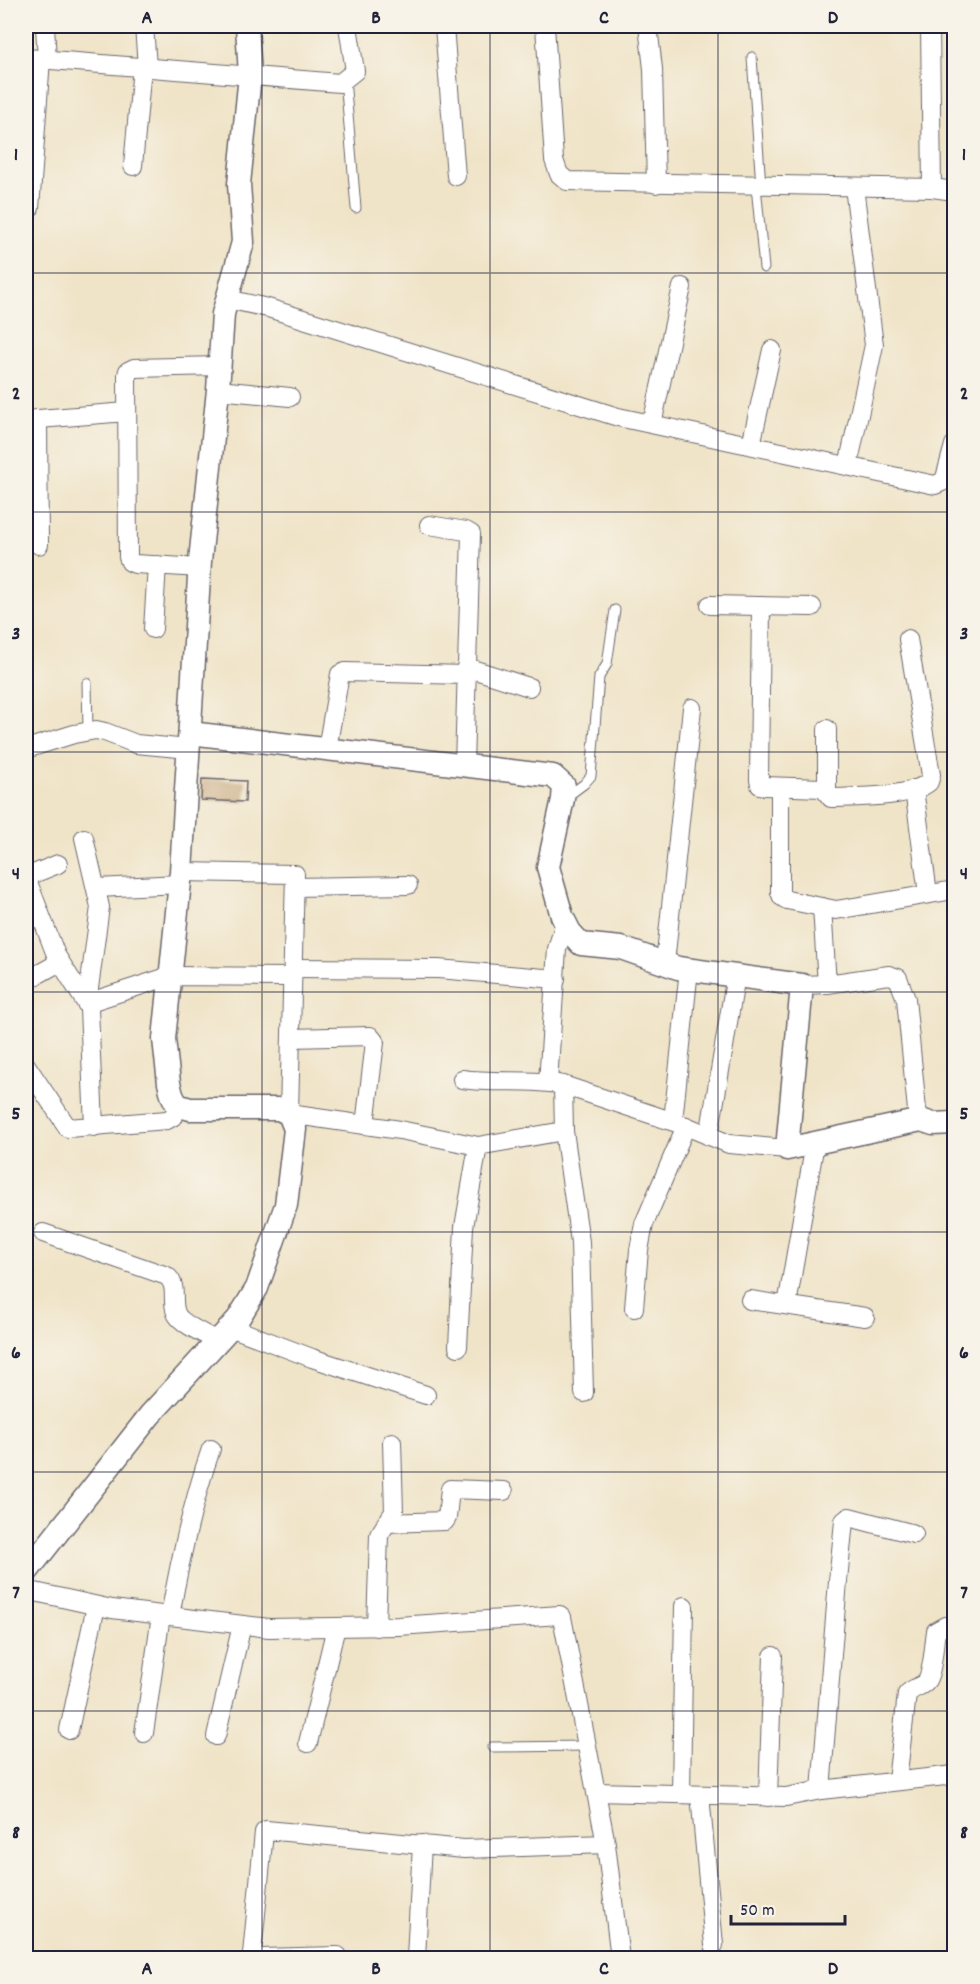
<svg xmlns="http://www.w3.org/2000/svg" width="980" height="1984" viewBox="0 0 980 1984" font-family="Dekko,sans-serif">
	<rect width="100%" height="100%" fill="#f7f3e8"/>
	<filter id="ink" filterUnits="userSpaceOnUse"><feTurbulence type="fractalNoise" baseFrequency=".0167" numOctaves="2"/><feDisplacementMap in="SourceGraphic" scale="12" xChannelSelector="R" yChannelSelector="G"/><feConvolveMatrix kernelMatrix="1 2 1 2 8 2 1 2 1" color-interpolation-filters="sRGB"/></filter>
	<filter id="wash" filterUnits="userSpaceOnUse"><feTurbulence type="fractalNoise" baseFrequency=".008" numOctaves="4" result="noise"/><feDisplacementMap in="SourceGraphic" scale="24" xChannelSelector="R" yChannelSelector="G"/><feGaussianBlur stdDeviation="1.35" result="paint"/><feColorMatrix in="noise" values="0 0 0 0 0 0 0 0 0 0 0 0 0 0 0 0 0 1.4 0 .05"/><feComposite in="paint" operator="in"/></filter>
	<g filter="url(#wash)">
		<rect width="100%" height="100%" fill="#f0e4c8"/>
		<g id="blocks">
			<!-- building -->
			<path fill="#c4a377" d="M202,779L246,781L245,802L201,800Z"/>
		</g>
	</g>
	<g filter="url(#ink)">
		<use href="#blocks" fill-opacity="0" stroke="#6a666c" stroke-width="1.5"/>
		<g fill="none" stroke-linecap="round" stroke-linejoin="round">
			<!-- service casing -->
			<g stroke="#6a666c" stroke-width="11">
				<g id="service">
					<path d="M752,57L761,186"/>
					<path d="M345,79L356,208"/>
					<path d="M756,186L764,268"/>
					<path d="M87,683L88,730"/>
					<path d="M565,798L584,784L591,776L599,677L607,664L615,610"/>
					<path d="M492,1747L587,1746"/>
				</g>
			</g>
			<!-- minor casing -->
			<g stroke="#6a666c" stroke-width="20">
				<g id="minor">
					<path d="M45,26L47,60"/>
					<path d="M144,26L147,67"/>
					<path d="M444,26L456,176"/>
					<path d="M545,26L554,160L559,174L567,181L932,188L930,26"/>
					<path d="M648,26L653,69L656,184"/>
					<path d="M26,58L340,83L355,71L348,26"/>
					<path d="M133,166L142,67"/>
					<path d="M932,188L954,191"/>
					<path d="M30,208L41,59"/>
					<path d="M227,299L268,308L618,417L935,485L942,482L945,478L954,445"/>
					<path d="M218,390L290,397"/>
					<path d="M38,419L39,545"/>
					<path d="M26,420L127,412"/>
					<path d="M652,424L682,287"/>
					<path d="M751,445L772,350"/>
					<path d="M848,466L874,345L854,187"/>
					<path d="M429,525L466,531L471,534L464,765"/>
					<path d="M200,568L135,564L130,562L128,557L127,375L128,371L134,368L220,366"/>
					<path d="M710,605L812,607"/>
					<path d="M761,606L759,780L760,785L764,786L823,788L831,798C856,797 910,798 929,782L931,775L908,639"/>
					<path d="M153,629L157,565"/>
					<path d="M466,667L529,687"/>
					<path d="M827,729V792"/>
					<path d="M26,749L74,734L96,730L105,732L136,744L189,749"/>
					<path d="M327,749L340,674L345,672L466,675"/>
					<path d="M780,787V892L782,897L787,900L836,910L954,890"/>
					<path d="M914,789L928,894"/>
					<path d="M84,838L100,907L87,1003L170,976L292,977"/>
					<path d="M58,864L26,877L56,955L89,1008L94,1127"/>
					<path d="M181,872L295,874L289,1114L400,1130L478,1146L564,1131"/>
					<path d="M295,887L408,885"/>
					<path d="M97,888L180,884"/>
					<path d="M822,907L827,984"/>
					<path d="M665,963L692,708"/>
					<path d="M293,968L438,969L556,979"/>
					<path d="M26,981L60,962"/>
					<path d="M802,985L827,984L889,975L898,978L906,999L917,1110L921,1120"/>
					<path d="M291,1038L370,1036L375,1042L365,1125"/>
					<path d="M26,1065L68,1128L167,1120L174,1116L177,1105"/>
					<path d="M462,1079C496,1084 530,1078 563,1085L686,1126L729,1144L787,1149"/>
					<path d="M548,1082L557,949L565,922"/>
					<path d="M563,1085L564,1131L580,1242L584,1393"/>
					<path d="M673,1121L689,969"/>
					<path d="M709,1136L736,975"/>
					<path d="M43,1233L167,1276C179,1286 170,1303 177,1315C183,1325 207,1335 217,1341"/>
					<path d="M750,1300L865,1317"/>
					<path d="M787,1305L815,1143"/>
					<path d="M634,1308L639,1250L644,1224L686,1126"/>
					<path d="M230,1327L312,1358L426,1395"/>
					<path d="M458,1347L464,1227L478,1146"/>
					<path d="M386,1523L445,1521L447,1518L450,1489L504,1491"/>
					<path d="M26,1590L112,1609L269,1628L398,1626L560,1615L562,1617L606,1844L620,1958"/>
					<path d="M170,1616C180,1559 192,1504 211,1449"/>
					<path d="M376,1627L379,1535L394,1512L392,1442"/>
					<path d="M69,1730L96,1606"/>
					<path d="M144,1733L161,1615"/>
					<path d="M216,1736L242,1625"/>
					<path d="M308,1743L336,1627"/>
					<path d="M897,1781L907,1694C913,1687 923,1687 927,1680C933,1670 934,1643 936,1631L945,1626L954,1627"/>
					<path d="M821,1790L838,1581L844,1521L849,1517L914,1534"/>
					<path d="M596,1792L786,1797L821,1790L954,1775"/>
					<path d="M681,1794L684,1606"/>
					<path d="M700,1795L714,1945"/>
					<path d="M768,1797L773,1656"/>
					<path d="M338,1956L261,1958L255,1957L252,1954L264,1832L266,1830L464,1849L606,1844"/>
					<path d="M416,1958L422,1844"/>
				</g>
			</g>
			<!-- tertiary casing -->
			<g stroke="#6a666c" stroke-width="25">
				<g id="tertiary">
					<path d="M190,733L553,776L564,786L563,799L548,867L562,916L570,932L581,944L621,948L678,968L802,985L787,1149L921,1120L933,1124L954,1123"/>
					<path d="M26,1573L150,1415L238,1319L257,1288L286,1205L295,1129L289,1114L279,1109H190L177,1105L172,1095L169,1083L164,1039L181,872L200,561L218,390L223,314L243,242L239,184L250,75L247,26"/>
				</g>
			</g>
			<!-- service -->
			<use href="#service" stroke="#fff" stroke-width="9"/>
			<!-- minor -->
			<use href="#minor" stroke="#fff" stroke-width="18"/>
			<!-- tertiary -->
			<use href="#tertiary" stroke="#fff" stroke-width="22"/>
		</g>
	</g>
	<!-- grid -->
	<path fill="none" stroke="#22223b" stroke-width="1.5" stroke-opacity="0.55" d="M262,26V1958M490,26V1958M718,26V1958M26,273H954M26,512H954M26,752H954M26,992H954M26,1232H954M26,1472H954M26,1711H954"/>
	<!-- margin -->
	<rect width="980" height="1984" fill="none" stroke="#f7f3e8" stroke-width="66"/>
	<!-- scale -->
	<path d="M731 1915v9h114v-9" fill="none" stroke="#22223b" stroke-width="3"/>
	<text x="740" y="1915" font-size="18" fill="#22223b" stroke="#f7f3e8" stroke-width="4.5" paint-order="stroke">50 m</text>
	<rect x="33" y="33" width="914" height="1918" fill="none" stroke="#22223b" stroke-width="2"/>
	<g font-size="20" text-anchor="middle" font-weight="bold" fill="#22223b">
		<text x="147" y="23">A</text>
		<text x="376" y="23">B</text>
		<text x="604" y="23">C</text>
		<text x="833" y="23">D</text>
		<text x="16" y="160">1</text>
		<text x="964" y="160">1</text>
		<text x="16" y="399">2</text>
		<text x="964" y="399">2</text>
		<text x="16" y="639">3</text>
		<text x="964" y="639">3</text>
		<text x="16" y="879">4</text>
		<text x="964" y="879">4</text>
		<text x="16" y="1119">5</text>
		<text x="964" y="1119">5</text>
		<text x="16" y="1358">6</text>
		<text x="964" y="1358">6</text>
		<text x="16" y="1598">7</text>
		<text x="964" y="1598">7</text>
		<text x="16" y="1838">8</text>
		<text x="964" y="1838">8</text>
		<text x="147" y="1974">A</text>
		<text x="376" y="1974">B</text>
		<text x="604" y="1974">C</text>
		<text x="833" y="1974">D</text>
	</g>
</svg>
